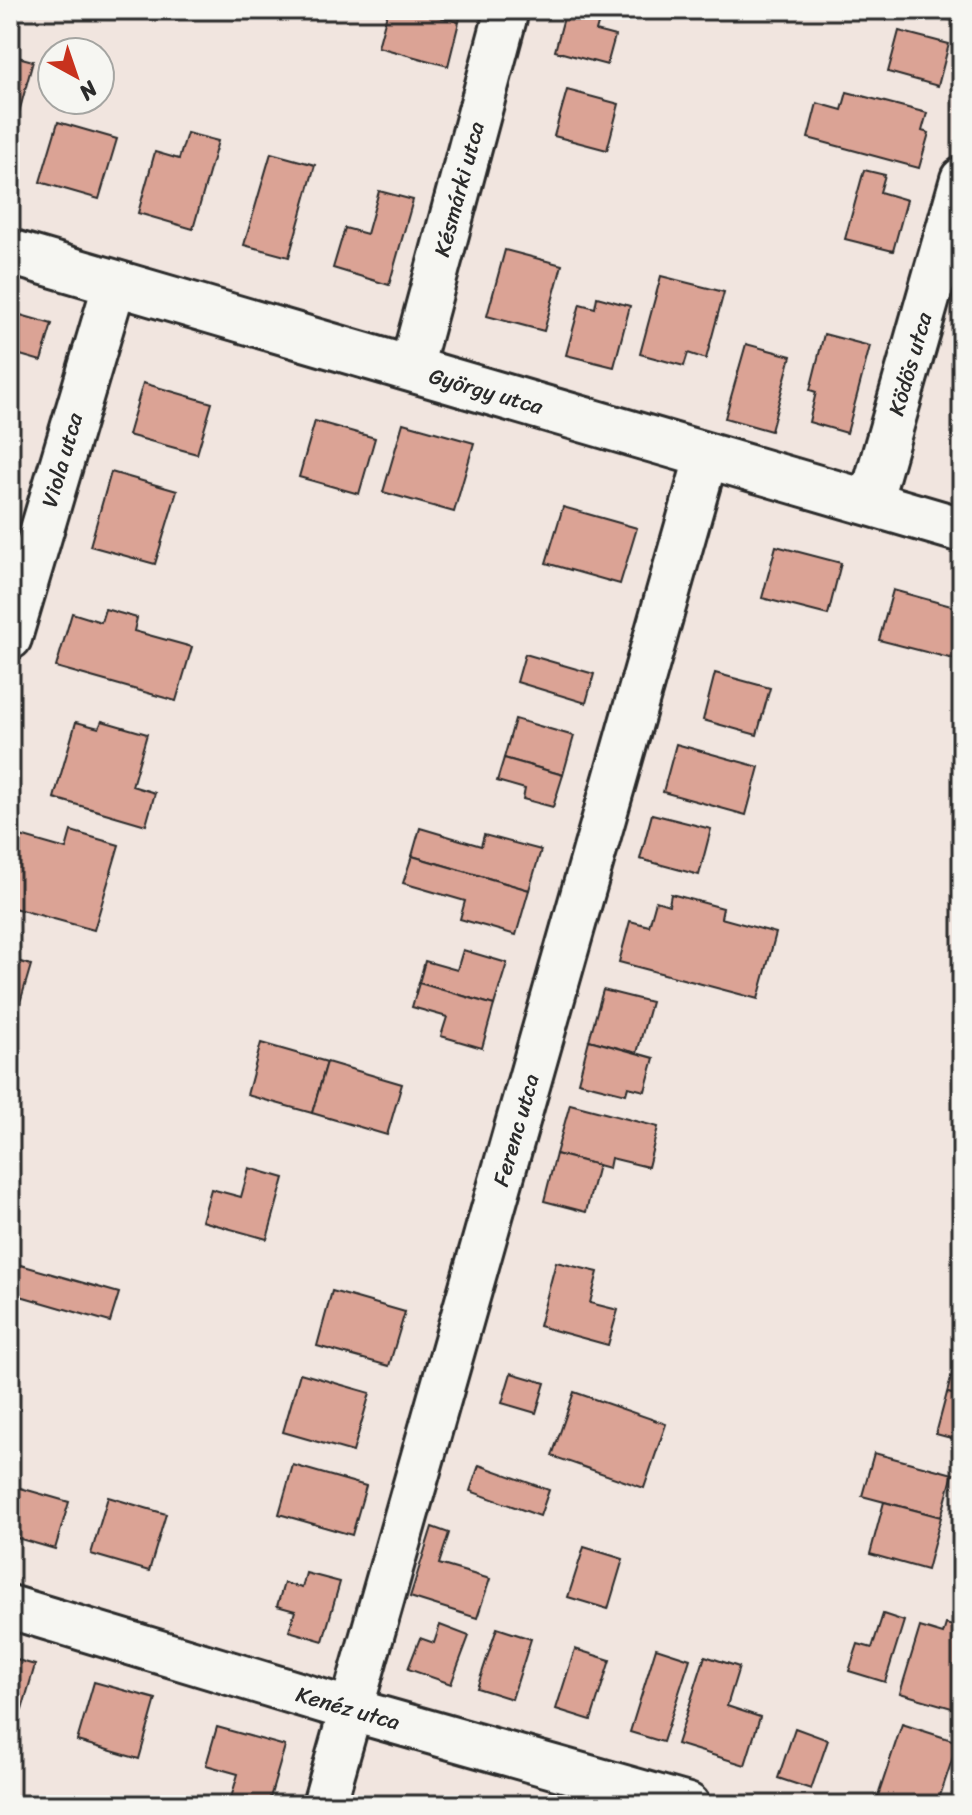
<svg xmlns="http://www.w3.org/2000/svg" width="972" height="1815" viewBox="0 0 972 1815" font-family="Sriracha,sans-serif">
	<rect width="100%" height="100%" fill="#f1e5df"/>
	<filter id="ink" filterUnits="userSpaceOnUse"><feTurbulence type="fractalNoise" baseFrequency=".0125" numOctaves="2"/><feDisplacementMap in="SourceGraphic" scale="16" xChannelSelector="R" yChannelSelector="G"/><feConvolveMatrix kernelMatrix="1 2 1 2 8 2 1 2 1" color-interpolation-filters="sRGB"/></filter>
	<g filter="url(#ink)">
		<!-- building -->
		<g fill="#dba395" stroke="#2b2b2b" stroke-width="2">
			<path d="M388,10H414L459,22L448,66L378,47Z"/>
			<path d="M414,10H462L459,22Z"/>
			<path d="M566,10H602L596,31L615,36L607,65L555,51Z"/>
			<path d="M913,10H961L958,22Z"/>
			<path d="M899,31L949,44L938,86L888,72Z"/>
			<path d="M10,55L33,61L12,138H10Z"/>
			<path d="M567,90L619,104L607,150L554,136Z"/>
			<path d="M847,92L927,113L922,131L929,133L919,168L808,138L817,103L842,110Z"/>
			<path d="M58,122L117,139L99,199L40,182Z"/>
			<path d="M187,133L218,141L193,229L138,213L155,152L179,159Z"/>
			<path d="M271,153L315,165L289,257L244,245Z"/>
			<path d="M864,170L885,175L880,192L907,200L893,251L845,239Z"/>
			<path d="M379,191L413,200L389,285L333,268L345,228L367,234Z"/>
			<path d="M505,250L562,265L544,331L487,316Z"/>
			<path d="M661,276L724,292L706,359L688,353L684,366L640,354Z"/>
			<path d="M597,297L630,306L614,367L566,355L580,304L595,308Z"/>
			<path d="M10,312L52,324L41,361L10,352Z"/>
			<path d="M824,334L870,346L847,433L809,422L816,392L810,390Z"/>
			<path d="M746,344L791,356L771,431L725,418Z"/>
			<path d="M143,383L212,403L197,454L128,435Z"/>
			<path d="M315,421L375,438L359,494L299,477Z"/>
			<path d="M403,423L474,443L454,512L383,492Z"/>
			<path d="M111,472L177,491L155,564L90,546Z"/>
			<path d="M563,507L637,528L620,584L546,563Z"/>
			<path d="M776,546L841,563L828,615L762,598Z"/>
			<path d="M893,590L962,609L961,661L879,640Z"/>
			<path d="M105,609L137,618L134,631L192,647L176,701L56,667L72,613L101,622Z"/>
			<path d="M525,654L594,674L586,703L517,682Z"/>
			<path d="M715,673L770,688L757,735L703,720Z"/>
			<path d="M515,719L574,736L563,775L504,758Z"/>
			<path d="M102,721L147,734L132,786L155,793L146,825L54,798L76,722L99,728Z"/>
			<path d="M676,744L759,767L746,815L663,792Z"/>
			<path d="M504,758L563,775L553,807L523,799L525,789L497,781Z"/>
			<path d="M652,814L711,829L699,875L640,859Z"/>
			<path d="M420,828L481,846L484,835L541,850L529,890L412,856Z"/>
			<path d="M71,831L119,845L94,930L10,907V861L17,835L66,849Z"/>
			<path d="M412,856L529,890L516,935L460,919L465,901L403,883Z"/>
			<path d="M671,894L723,908L721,918L776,933L758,999L619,962L630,921L649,926L656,901L669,905Z"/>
			<path d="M463,950L507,963L494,1005L419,983L425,961L457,970Z"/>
			<path d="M10,959L31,965L12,1030H10Z"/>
			<path d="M419,983L494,1005L482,1048L441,1036L447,1017L412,1007Z"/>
			<path d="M603,990L651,1002L637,1053L589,1040Z"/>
			<path d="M589,1040L654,1058L645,1091L628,1087L626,1094L578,1082Z"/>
			<path d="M261,1043L327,1062L312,1113L247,1095Z"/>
			<path d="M327,1062L402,1084L387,1135L312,1113Z"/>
			<path d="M570,1104L658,1127L648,1167L611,1158L609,1168L556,1154Z"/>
			<path d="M556,1154L598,1165L586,1212L544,1201Z"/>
			<path d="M249,1168L284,1178L267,1239L202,1221L211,1189L241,1197Z"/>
			<path d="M556,1262L598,1272L590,1303L618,1310L608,1345L539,1326Z"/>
			<path d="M17,1264L119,1293L110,1322L10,1293Z"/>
			<path d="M332,1291L405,1312L389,1366L317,1346Z"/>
			<path d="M958,1351L962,1352V1396L947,1393Z"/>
			<path d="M300,1373L370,1393L353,1452L283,1432Z"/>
			<path d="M511,1373L545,1383L536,1413L502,1403Z"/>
			<path d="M574,1392L666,1424L644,1488L552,1456Z"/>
			<path d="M947,1393L962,1396V1441L936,1434Z"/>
			<path d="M874,1453L953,1474L941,1517L862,1496Z"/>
			<path d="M293,1465L366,1486L352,1535L279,1514Z"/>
			<path d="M479,1465L549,1490L540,1516L470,1491Z"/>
			<path d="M10,1485L69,1502L55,1549L10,1536Z"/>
			<path d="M108,1497L166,1514L149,1571L91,1554Z"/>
			<path d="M884,1502L941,1517L927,1570L870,1554Z"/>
			<path d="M432,1527L449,1533L439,1564L490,1579L477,1618L410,1597Z"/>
			<path d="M584,1547L623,1559L608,1609L568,1597Z"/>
			<path d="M306,1573L340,1582L323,1641L289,1631L295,1611L277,1606L284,1583L302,1588Z"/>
			<path d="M883,1614L904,1621L885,1682L849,1671L858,1644L872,1648Z"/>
			<path d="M946,1624L962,1629V1711L900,1693L920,1627L943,1634Z"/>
			<path d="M440,1625L469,1636L451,1684L408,1669L420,1638L434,1643Z"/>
			<path d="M497,1628L531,1639L512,1699L477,1688Z"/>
			<path d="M656,1648L690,1659L663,1742L630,1732Z"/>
			<path d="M575,1649L610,1660L591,1720L556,1709Z"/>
			<path d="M705,1656L739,1667L727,1706L760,1717L745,1765L677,1744Z"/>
			<path d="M10,1658L35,1665L22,1710L12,1707L10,1713Z"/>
			<path d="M94,1682L156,1699L139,1759L77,1741Z"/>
			<path d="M902,1724L958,1742L937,1805H875Z"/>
			<path d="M217,1727L285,1746L268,1805H229L238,1774L206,1765Z"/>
			<path d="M795,1728L828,1740L811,1789L778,1778Z"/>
			<path d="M435,1796L464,1805H433Z"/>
		</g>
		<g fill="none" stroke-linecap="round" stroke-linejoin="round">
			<!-- street casing -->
			<g stroke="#2b2b2b" stroke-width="48">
				<g id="street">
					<path d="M411,368L507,10"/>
					<path d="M870,503L962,179"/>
					<path d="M10,638L115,283"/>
					<path d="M10,1607L352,1710L688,1805"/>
					<path d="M324,1805L707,455"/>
				</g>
			</g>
			<!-- secondary casing -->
			<g stroke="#2b2b2b" stroke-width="50">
				<path id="secondary" d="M10,252L962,530"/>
			</g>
			<!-- street -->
			<use href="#street" stroke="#f6f6f2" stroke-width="42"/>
			<!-- secondary -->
			<use href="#secondary" stroke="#f6f6f2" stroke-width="44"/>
		</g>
	</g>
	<g text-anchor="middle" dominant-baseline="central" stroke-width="8" stroke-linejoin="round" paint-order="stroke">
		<!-- street labels -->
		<g font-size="22" fill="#2b2b2b" stroke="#f6f6f2">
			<text transform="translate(459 189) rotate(-75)">Késmárki utca</text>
			<text transform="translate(910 364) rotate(-74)">Ködös utca</text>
			<text transform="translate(486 391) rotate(16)">György utca</text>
			<text transform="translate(62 460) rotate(-74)">Viola utca</text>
			<text transform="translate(516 1130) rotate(-74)">Ferenc utca</text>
			<text transform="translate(348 1708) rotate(16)">Kenéz utca</text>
		</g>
	</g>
	<!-- margin -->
	<rect width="972" height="1815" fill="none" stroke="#f6f6f2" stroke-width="40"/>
	<rect x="20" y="20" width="932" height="1775" fill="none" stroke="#2b2b2b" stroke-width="3" filter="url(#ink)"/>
	<!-- north arrow -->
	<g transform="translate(76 76) rotate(140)"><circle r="38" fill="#f6f6f2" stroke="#a5a5a2" stroke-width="2"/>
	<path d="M0-6L14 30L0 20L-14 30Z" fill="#c8321e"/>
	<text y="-12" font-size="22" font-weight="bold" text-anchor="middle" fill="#2b2b2b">N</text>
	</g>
</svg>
